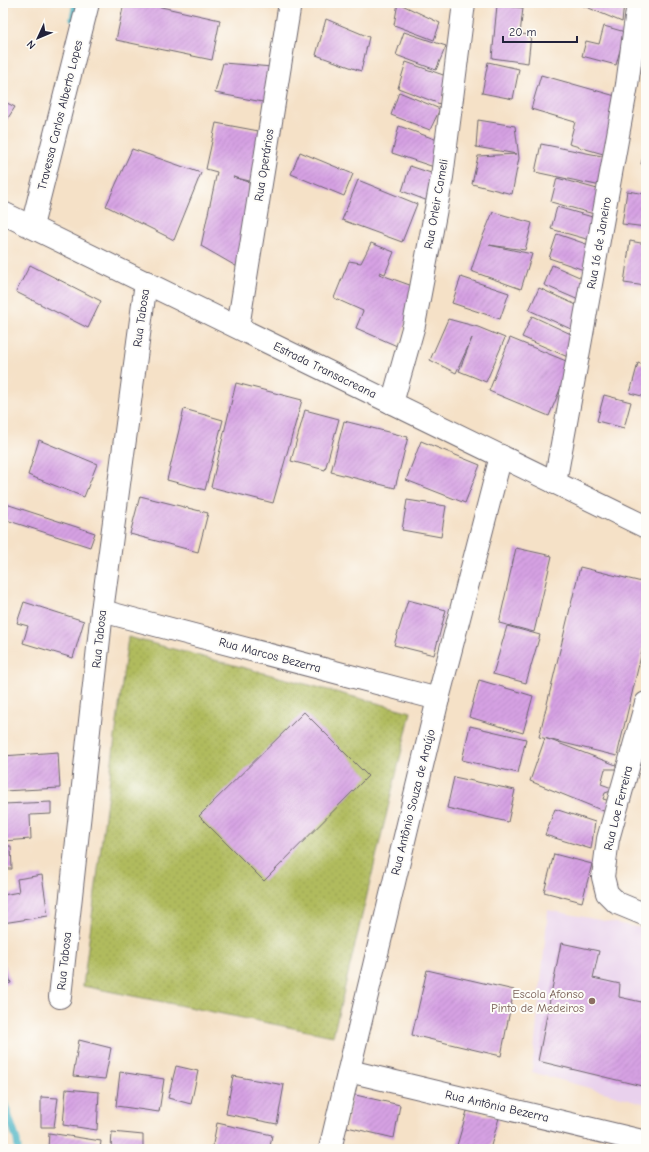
<svg xmlns="http://www.w3.org/2000/svg" width="649" height="1152" viewBox="0 0 649 1152" font-family="'Comic Neue',sans-serif">
	<defs>
		<pattern id="park-dots" width="8" height="8" patternUnits="userSpaceOnUse"><rect width="8" height="8" fill="#b0bb5d"/><path d="M2 2h.1M6 6h.1" fill="none" stroke="#97a052" stroke-width="1.8" stroke-linecap="round"/></pattern>
		<pattern id="building-hatch" width="6" height="6" patternUnits="userSpaceOnUse"><rect width="6" height="6" fill="#d6a1e3"/><path d="M-1 1l2-2M0 6l6-6M5 7l2-2" fill="none" stroke="#b78ac4"/></pattern>
	</defs>
	<rect width="100%" height="100%" fill="#fdfcf7"/>
	<filter id="ink" filterUnits="userSpaceOnUse"><feTurbulence type="fractalNoise" baseFrequency=".025" numOctaves="2"/><feDisplacementMap in="SourceGraphic" scale="8" xChannelSelector="R" yChannelSelector="G"/><feConvolveMatrix kernelMatrix="1 2 1 2 8 2 1 2 1" color-interpolation-filters="sRGB"/></filter>
	<filter id="wash" filterUnits="userSpaceOnUse"><feTurbulence type="fractalNoise" baseFrequency=".012" numOctaves="4" result="noise"/><feDisplacementMap in="SourceGraphic" scale="16" xChannelSelector="R" yChannelSelector="G"/><feGaussianBlur stdDeviation="0.9" result="paint"/><feColorMatrix in="noise" values="0 0 0 0 0 0 0 0 0 0 0 0 0 0 0 0 0 1.4 0 .05"/><feComposite in="paint" operator="in"/></filter>
	<g filter="url(#wash)">
		<rect width="100%" height="100%" fill="#f5e1c7"/>
		<!-- built -->
		<path fill="#e9d1ed" d="M548,910L646,929V1104L532,1072Z"/>
		<!-- park -->
		<path fill="url(#park-dots)" stroke="#696e4c" d="M128,637L411,712L333,1036L83,986Z"/>
		<g fill="none" stroke-linecap="round" stroke-linejoin="round">
			<!-- stream -->
			<g stroke="#48b4c4" stroke-width="7">
				<path d="M73,19L76,3"/>
				<path d="M3,1099L17,1140L18,1149"/>
			</g>
		</g>
		<g id="blocks">
			<!-- building -->
			<g fill="url(#building-hatch)">
				<path d="M124,3H143L220,20L212,60L116,40Z"/>
				<path d="M398,3L440,23L434,40L394,25Z"/>
				<path d="M577,3H624L622,22Z"/>
				<path d="M497,5L523,8L520,34L531,35L528,63L492,58Z"/>
				<path d="M326,19L369,37L361,71L316,55Z"/>
				<path d="M604,26L625,32L616,65L582,56L586,41L599,44Z"/>
				<path d="M404,32L446,46L436,70L396,55Z"/>
				<path d="M406,62L449,77L440,104L398,88Z"/>
				<path d="M488,62L519,69L513,99L482,93Z"/>
				<path d="M223,63L272,67L268,103L215,93Z"/>
				<path d="M541,75L619,97L603,154L569,144L575,122L531,109Z"/>
				<path d="M399,92L440,109L430,130L391,115Z"/>
				<path d="M3,101L15,107L3,126Z"/>
				<path d="M478,120L515,126L519,158L512,194L472,184L478,156L517,154L476,147Z"/>
				<path d="M216,123L264,132L253,182L233,177L249,182L250,216L241,269L201,246L217,172L206,169Z"/>
				<path d="M399,126L440,141L437,168L392,153Z"/>
				<path d="M541,144L607,157L601,186L535,172Z"/>
				<path d="M646,146V165L641,164Z"/>
				<path d="M132,149L201,173L174,240L106,206Z"/>
				<path d="M300,152L353,174L344,196L291,174Z"/>
				<path d="M410,166L434,174L428,201L402,191Z"/>
				<path d="M557,178L601,190L594,214L551,202Z"/>
				<path d="M358,180L417,204L402,242L342,220Z"/>
				<path d="M627,191L646,194V227L622,224Z"/>
				<path d="M557,207L596,218L590,240L551,229Z"/>
				<path d="M493,212L532,223L525,250L489,245L532,254L521,289L471,271L480,243Z"/>
				<path d="M557,234L592,246L584,270L549,258Z"/>
				<path d="M630,241L646,244V286L624,283Z"/>
				<path d="M371,243L394,252L385,274L380,272L379,274L418,288L397,346L356,328L363,311L334,298L349,261L361,263Z"/>
				<path d="M30,265L101,301L88,328L16,292Z"/>
				<path d="M552,265L584,279L581,301L544,285Z"/>
				<path d="M461,277L509,293L500,319L452,303Z"/>
				<path d="M539,288L583,308L573,330L529,310Z"/>
				<path d="M532,316L573,335L570,358L522,337Z"/>
				<path d="M448,319L478,327L505,338L486,382L459,371L472,338L456,373L430,360Z"/>
				<path d="M510,338L571,363L549,416L489,391Z"/>
				<path d="M638,363L646,366V397L630,393Z"/>
				<path d="M236,383L302,400L273,503L211,487Z"/>
				<path d="M604,395L631,402L624,428L597,421Z"/>
				<path d="M184,409L223,420L205,490L167,480Z"/>
				<path d="M305,410L339,419L325,470L291,461Z"/>
				<path d="M344,421L408,437L395,488L331,472Z"/>
				<path d="M39,440L97,464L84,497L28,475Z"/>
				<path d="M421,441L480,465L465,503L406,480Z"/>
				<path d="M140,496L208,513L198,552L130,534Z"/>
				<path d="M407,500L446,506L441,537L402,530Z"/>
				<path d="M3,503L95,533L90,547L3,519Z"/>
				<path d="M516,548L552,556L534,632L499,623Z"/>
				<path d="M580,567L646,583V635L617,756L539,737Z"/>
				<path d="M408,600L446,610L434,655L394,645Z"/>
				<path d="M24,602L84,621L73,658L23,643L28,626L17,623Z"/>
				<path d="M507,626L540,635L526,683L493,674Z"/>
				<path d="M479,680L533,696L523,733L469,717Z"/>
				<path d="M304,712L368,776L264,881L199,816Z"/>
				<path d="M470,726L526,739L518,773L462,760Z"/>
				<path d="M545,738L616,765V769H605L601,784L612,788L611,791L605,793L603,799L610,801L606,812L530,781Z"/>
				<path d="M58,752L60,788L3,791V756Z"/>
				<path d="M454,777L515,790L508,822L447,808Z"/>
				<path d="M51,802V814L30,815L31,839L3,841V804Z"/>
				<path d="M555,809L595,822L591,849L545,835Z"/>
				<path d="M3,846H11L12,869H3Z"/>
				<path d="M554,854L592,864L582,902L544,892Z"/>
				<path d="M42,875L48,916L3,923V895L19,892L17,879Z"/>
				<path d="M561,943L599,951L593,978L620,984L619,997L646,1003V1087L538,1061Z"/>
				<path d="M3,959L11,983L3,985Z"/>
				<path d="M427,970L514,990L501,1056L412,1035Z"/>
				<path d="M79,1040L111,1048L105,1079L73,1076Z"/>
				<path d="M176,1066L198,1071L191,1104L168,1098Z"/>
				<path d="M120,1072L164,1079L159,1112L116,1106Z"/>
				<path d="M233,1076L284,1085L277,1124L226,1114Z"/>
				<path d="M66,1089L99,1092L97,1130L63,1125Z"/>
				<path d="M351,1094L400,1105L394,1138L347,1127Z"/>
				<path d="M41,1097L58,1098L54,1127H41Z"/>
				<path d="M467,1111L499,1118L490,1149H456Z"/>
				<path d="M217,1123L272,1135L270,1147L275,1149H212Z"/>
				<path d="M112,1132L143,1135V1149H111Z"/>
				<path d="M49,1133L101,1141L100,1149H48Z"/>
			</g>
		</g>
	</g>
	<g filter="url(#ink)">
		<use href="#blocks" fill-opacity="0" stroke="#6c656c" stroke-width="1"/>
		<g fill="none" stroke-linecap="round" stroke-linejoin="round">
			<!-- street casing -->
			<g stroke="#6c656c" stroke-width="24">
				<g id="street">
					<path d="M32,226L88,3"/>
					<path d="M238,327L290,3"/>
					<path d="M392,403L414,325L442,177L464,3"/>
					<path d="M555,483L627,85L638,3"/>
					<path d="M102,611L438,699"/>
					<path d="M646,703L608,839L603,877L607,893L617,903L646,915"/>
					<path d="M60,997L102,611L146,282"/>
					<path d="M349,1071L646,1142"/>
					<path d="M330,1149L438,699L501,456"/>
				</g>
			</g>
			<!-- secondary casing -->
			<g stroke="#6c656c" stroke-width="24">
				<path id="secondary" d="M3,213L646,527"/>
			</g>
			<!-- street -->
			<use href="#street" stroke="#fff" stroke-width="22"/>
			<!-- secondary -->
			<use href="#secondary" stroke="#fff" stroke-width="22"/>
		</g>
	</g>
	<!-- markers -->
	<circle fill="#8d6e63" stroke="#fdfcf7" stroke-width="1.5" cx="592" cy="1001" r="4"/>
	<g text-anchor="middle" dominant-baseline="central" stroke-width="4" stroke-linejoin="round" paint-order="stroke">
		<!-- street labels -->
		<g font-size="12" fill="#22223b" stroke="#fdfcf7">
			<text transform="translate(60 115) rotate(-76)">Travessa Carlos Alberto Lopes</text>
			<text transform="translate(264 165) rotate(-81)">Rua Operários</text>
			<text transform="translate(436 204) rotate(-80)">Rua Orleir Cameli</text>
			<text transform="translate(599 243) rotate(-80)">Rua 16 de Janeiro</text>
			<text transform="translate(141 318) rotate(-82)">Rua Tabosa</text>
			<text transform="translate(325 370) rotate(26)">Estrada Transacreana</text>
			<text transform="translate(99 639) rotate(-84)">Rua Tabosa</text>
			<text transform="translate(270 655) rotate(15)">Rua Marcos Bezerra</text>
			<text transform="translate(413 802) rotate(-76)">Rua Antônio Souza de Araújo</text>
			<text transform="translate(618 808) rotate(-76)">Rua Loe Ferreira</text>
			<text transform="translate(64 961) rotate(-84)">Rua Tabosa</text>
			<text transform="translate(497 1106) rotate(13)">Rua Antônia Bezerra</text>
		</g>
		<!-- education labels -->
		<g font-size="12" fill="#785e54" stroke="#fdfcf7" text-anchor="end">
			<text x="584" y="994">Escola Afonso<tspan x="584" dy="14">Pinto de Medeiros</tspan></text>
		</g>
	</g>
	<!-- margin -->
	<rect width="649" height="1152" fill="none" stroke="#fdfcf7" stroke-width="16"/>
	<!-- north arrow -->
	<g transform="translate(38 38) rotate(226)" stroke="#fdfcf7" stroke-width="3" paint-order="stroke">
	<path d="M0-3L7 15L0 10L-7 15Z" fill="#22223b"/>
	<text y="-6" font-size="11" font-weight="bold" text-anchor="middle" fill="#22223b">N</text>
	</g>
	<!-- scale -->
	<path d="M503 36v6h74v-6" fill="none" stroke="#22223b" stroke-width="2"/>
	<text x="509" y="36" font-size="12" fill="#22223b" stroke="#fdfcf7" stroke-width="3" paint-order="stroke">20 m</text>
</svg>
